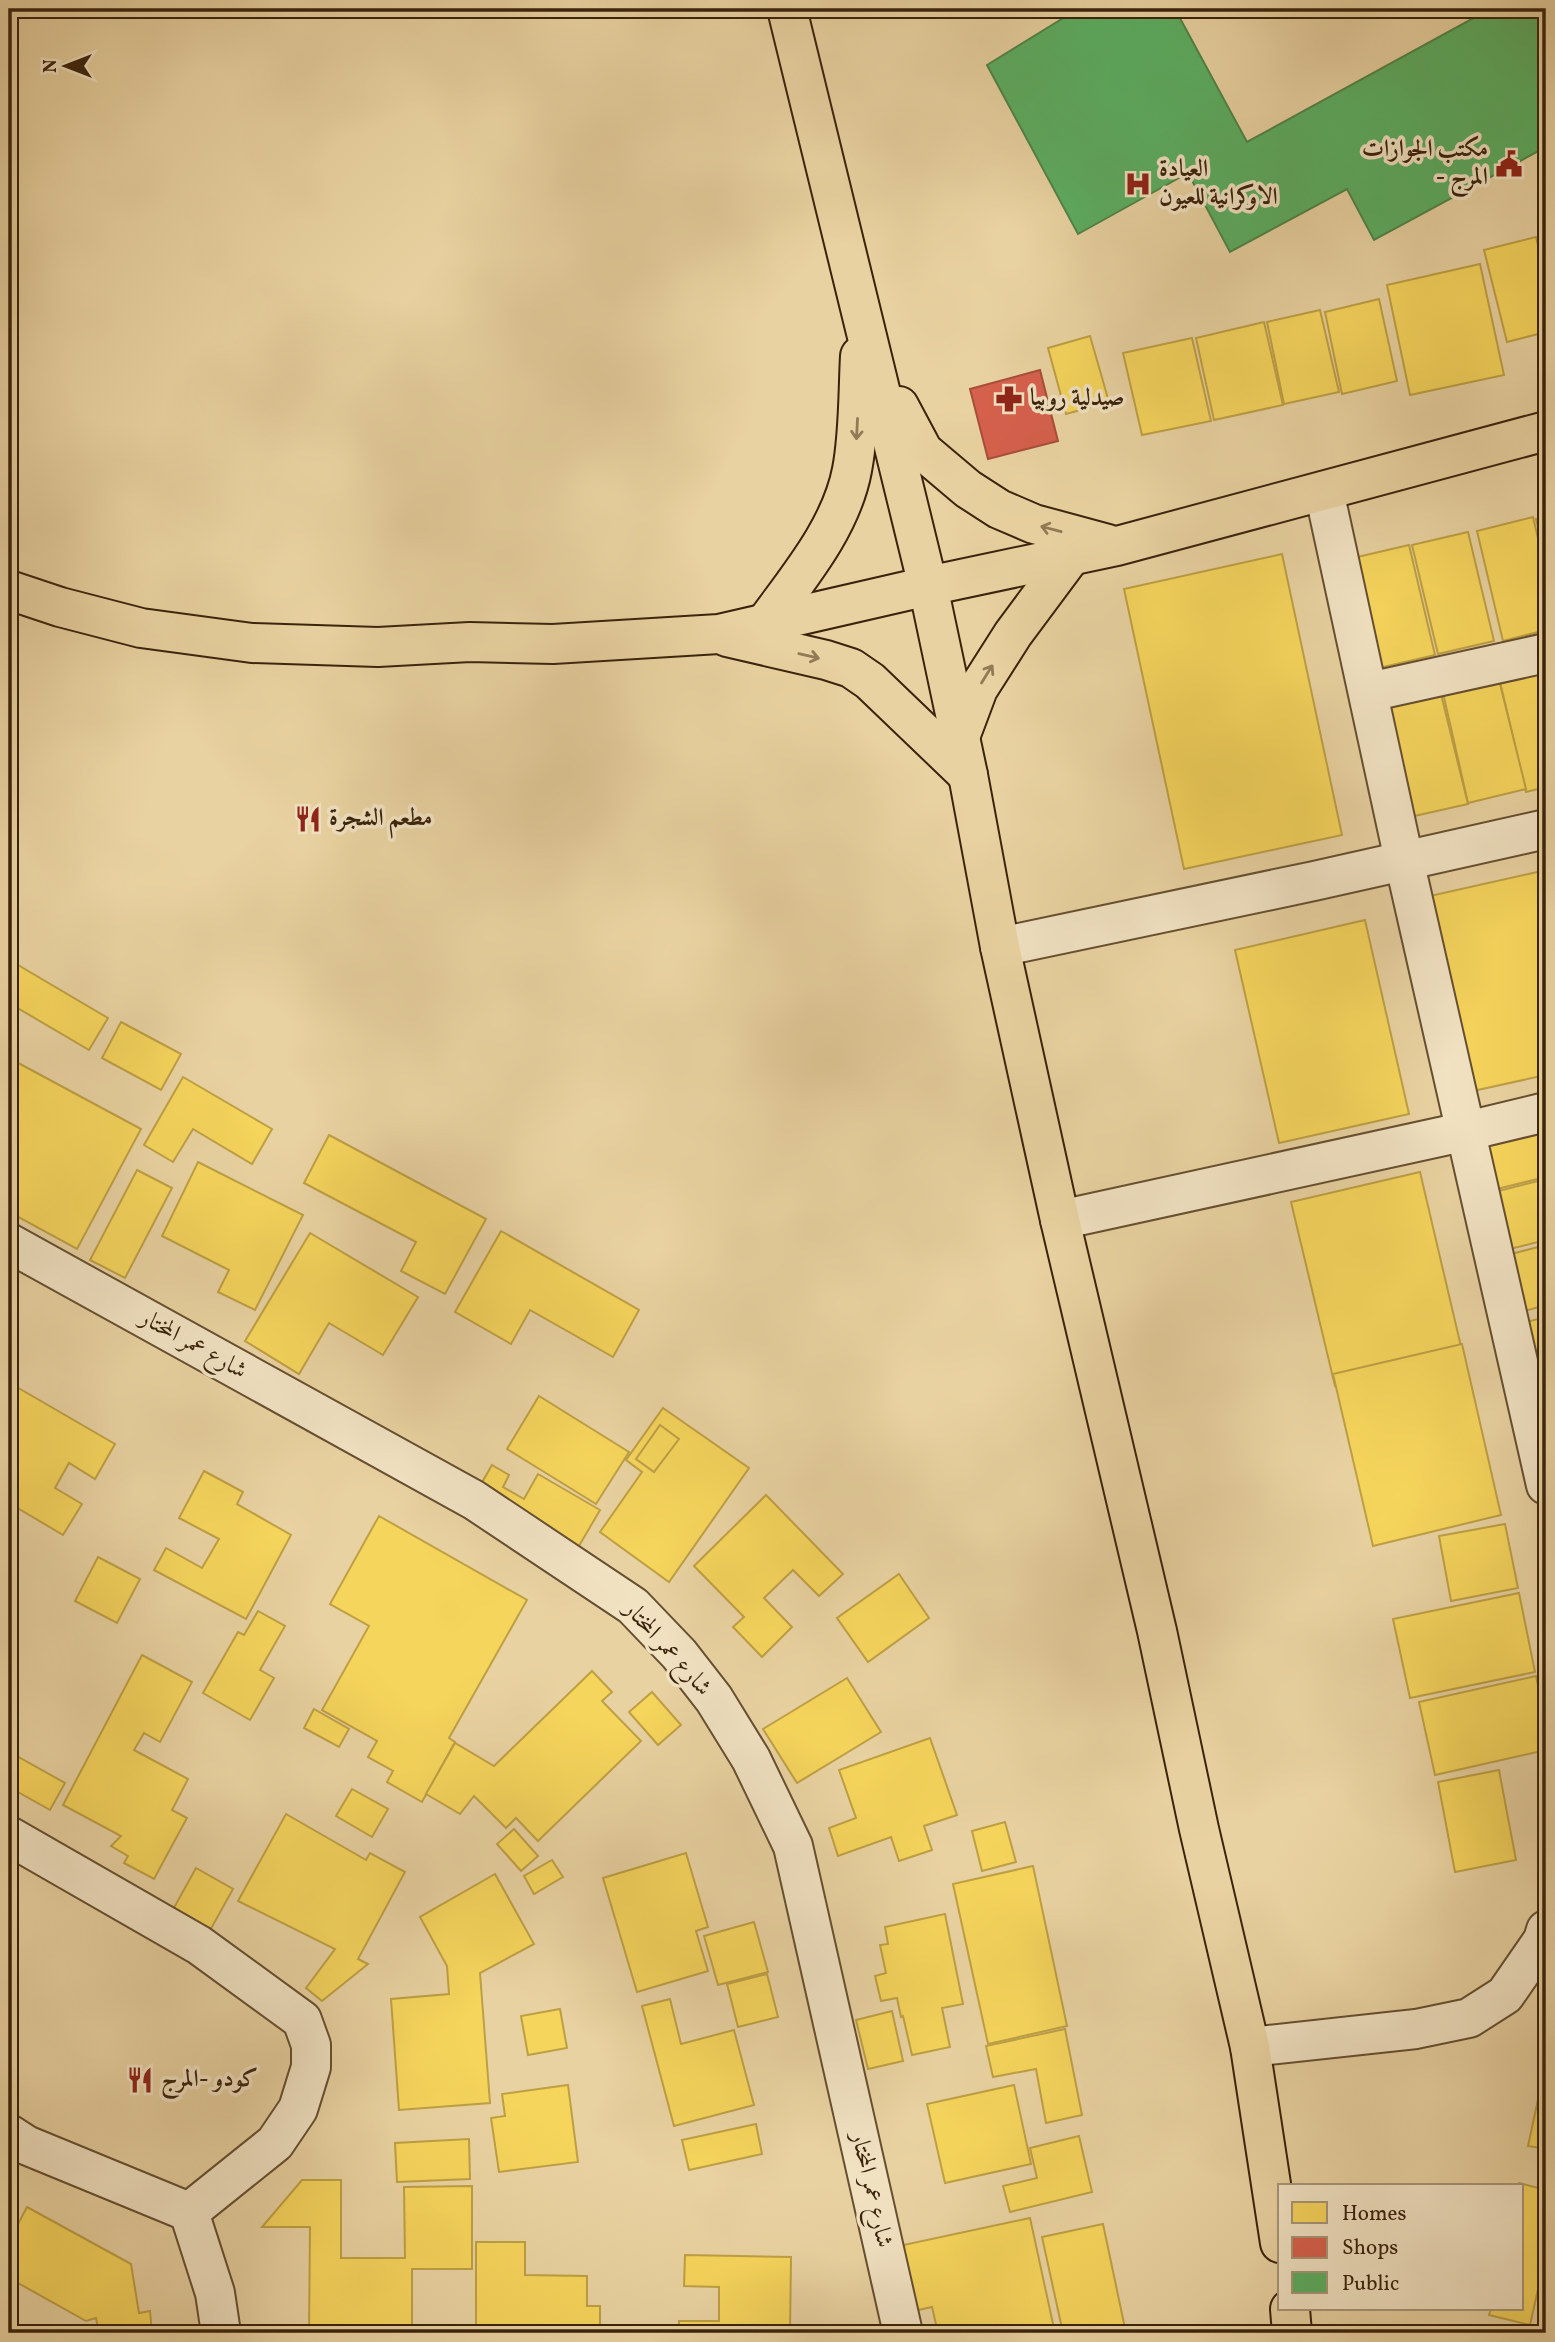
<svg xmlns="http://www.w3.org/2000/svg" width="1555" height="2342" viewBox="0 0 1555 2342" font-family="Vollkorn,Amiri,serif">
	<rect width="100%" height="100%" fill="#e9d2a1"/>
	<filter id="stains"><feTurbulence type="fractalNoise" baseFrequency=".00286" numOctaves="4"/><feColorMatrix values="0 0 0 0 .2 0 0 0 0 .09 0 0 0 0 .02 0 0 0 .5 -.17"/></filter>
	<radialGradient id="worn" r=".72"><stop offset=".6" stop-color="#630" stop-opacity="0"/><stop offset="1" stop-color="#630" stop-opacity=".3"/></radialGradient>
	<!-- homes -->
	<g fill="#f6d55c" stroke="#bea044" stroke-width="2">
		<path d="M1536,237L1546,278V332L1507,342L1484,250Z"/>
		<path d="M1480,264L1504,375L1410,395L1387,285Z"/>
		<path d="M1379,299L1397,381L1342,394L1325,312Z"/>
		<path d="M1320,310L1339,392L1284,404L1267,322Z"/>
		<path d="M1264,322L1283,405L1214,420L1196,338Z"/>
		<path d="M1090,336L1109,402L1066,414L1048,348Z"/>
		<path d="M1192,338L1211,421L1142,435L1123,353Z"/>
		<path d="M1533,517L1546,572V630L1503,641L1477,531Z"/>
		<path d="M1546,517V560L1536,519Z"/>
		<path d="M1468,532L1494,641L1438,654L1412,545Z"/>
		<path d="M1409,545L1435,655L1379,668L1353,558Z"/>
		<path d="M1282,554L1342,835L1184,869L1124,589Z"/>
		<path d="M1546,671V787L1526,792L1500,682Z"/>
		<path d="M1499,680L1526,789L1468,803L1443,693Z"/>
		<path d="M1441,694L1468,804L1410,817L1385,707Z"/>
		<path d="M1546,870V1075L1473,1091L1430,896Z"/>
		<path d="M1365,920L1409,1114L1279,1143L1235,950Z"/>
		<path d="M18,965L108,1018L89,1050L9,1003V981Z"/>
		<path d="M121,1022L181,1054L161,1090L102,1058Z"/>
		<path d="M9,1058L141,1129L77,1249L9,1212Z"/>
		<path d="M183,1077L272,1129L252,1164L193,1129L173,1162L144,1145Z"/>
		<path d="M1546,1131V1177L1497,1189L1487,1146Z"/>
		<path d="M329,1135L486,1219L445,1294L401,1271L416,1242L304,1183Z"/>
		<path d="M198,1162L303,1215L255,1310L218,1292L229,1270L162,1236Z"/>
		<path d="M137,1170L172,1188L125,1278L90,1260Z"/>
		<path d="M1420,1172L1463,1355L1335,1386L1291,1202Z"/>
		<path d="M1546,1179V1240L1502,1251L1487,1194Z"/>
		<path d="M501,1231L639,1310L613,1357L530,1310L511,1344L455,1312Z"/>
		<path d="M310,1233L418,1297L383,1355L329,1323L299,1374L245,1341Z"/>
		<path d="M1546,1245V1305L1518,1313L1503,1256Z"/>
		<path d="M1546,1317V1378L1536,1380L1522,1323Z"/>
		<path d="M1462,1344L1501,1515L1373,1546L1333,1374Z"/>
		<path d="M15,1386L115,1444L95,1479L69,1463L55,1488L82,1504L63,1535L9,1503V1397Z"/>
		<path d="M539,1396L629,1452L596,1504L507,1449Z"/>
		<path d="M663,1408L749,1468L669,1582L600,1532L642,1472L626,1460Z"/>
		<path d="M660,1425L679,1439L654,1472L636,1459Z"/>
		<path d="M492,1465L509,1475L503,1487L524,1499L538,1474L600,1510L576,1551L476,1493Z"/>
		<path d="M204,1471L243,1492L237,1504L291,1535L246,1619L154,1570L166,1548L202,1568L219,1539L179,1518Z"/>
		<path d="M766,1495L843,1574L819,1596L793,1570L764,1598L792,1627L762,1657L733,1627L744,1617L694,1566Z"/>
		<path d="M379,1516L527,1600L449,1738L455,1742L422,1802L387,1782L393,1771L368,1757L377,1741L322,1710L369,1626L330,1604Z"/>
		<path d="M1505,1524L1518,1588L1451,1601L1439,1536Z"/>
		<path d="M98,1557L140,1579L117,1623L75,1601Z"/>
		<path d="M899,1574L929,1618L868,1662L837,1618Z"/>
		<path d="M1519,1593L1535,1672L1410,1698L1393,1619Z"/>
		<path d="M258,1611L285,1626L260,1670L274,1678L250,1720L203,1693L238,1632L244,1635Z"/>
		<path d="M142,1655L192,1682L160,1742L144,1733L134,1750L188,1779L172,1810L187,1818L154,1879L124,1863L128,1856L111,1846L121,1836L63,1805Z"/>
		<path d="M592,1671L612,1692L602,1701L641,1741L538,1841L516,1818L506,1828L474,1796L460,1814L426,1794L455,1743L494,1766Z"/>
		<path d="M1536,1676L1546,1723V1750L1435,1775L1419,1702Z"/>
		<path d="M847,1678L881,1732L797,1783L763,1729Z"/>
		<path d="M652,1692L681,1725L658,1745L629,1712Z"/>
		<path d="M314,1709L349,1729L339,1747L304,1728Z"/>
		<path d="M930,1738L957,1815L924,1826L932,1850L899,1861L891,1837L838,1856L829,1828L856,1818L839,1770Z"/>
		<path d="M15,1755L65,1783L50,1810L9,1787V1768Z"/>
		<path d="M1499,1770L1516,1860L1455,1872L1438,1782Z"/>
		<path d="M352,1789L388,1809L372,1837L336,1816Z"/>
		<path d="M286,1814L366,1860L370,1853L405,1872L358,1959L368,1964L322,2001L306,1988L335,1949L238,1901Z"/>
		<path d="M1005,1822L1016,1862L982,1871L972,1831Z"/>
		<path d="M514,1829L538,1856L521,1871L497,1844Z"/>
		<path d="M686,1853L708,1927L696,1931L708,1971L637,1992L603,1878Z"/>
		<path d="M552,1860L563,1877L534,1894L524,1876Z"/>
		<path d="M1033,1866L1067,2026L988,2044L953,1884Z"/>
		<path d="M196,1868L233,1889L208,1934L171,1913Z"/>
		<path d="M495,1874L534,1944L480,1973L490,2103L399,2110L391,1999L449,1994L447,1966L420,1917Z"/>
		<path d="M945,1914L963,2004L942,2008L950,2047L912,2055L903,2016L901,2017L897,1998L881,2001L875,1976L886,1973L880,1945L888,1944L885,1927Z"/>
		<path d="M754,1922L768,1972L718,1985L704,1936Z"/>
		<path d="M767,1974L778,2017L738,2027L727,1984Z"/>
		<path d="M670,1999L681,2044L734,2030L754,2105L674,2126L642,2006Z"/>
		<path d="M560,2009L567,2048L528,2055L521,2016Z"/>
		<path d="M892,2011L903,2061L868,2069L856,2020Z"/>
		<path d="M1065,2029L1082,2115L1046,2123L1036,2069L993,2077L986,2046Z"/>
		<path d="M1545,2067H1546V2149L1528,2146Z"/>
		<path d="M568,2085L578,2162L499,2172L491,2118L505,2116L502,2094Z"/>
		<path d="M1014,2085L1031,2164L945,2183L927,2104Z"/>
		<path d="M756,2124L762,2154L689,2170L682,2140Z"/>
		<path d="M1079,2136L1092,2192L1010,2212L1003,2186L1037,2178L1030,2148Z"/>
		<path d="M469,2139L470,2179L397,2182L395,2143Z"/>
		<path d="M302,2180H341V2258H405L404,2187L472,2186V2269H412V2333H309L310,2227H262Z"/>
		<path d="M1519,2183L1546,2190V2254L1530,2325L1489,2315L1491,2309H1522V2186H1518Z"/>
		<path d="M27,2207L131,2264L139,2313L150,2311L152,2333H99L96,2318L86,2321L9,2278V2241Z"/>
		<path d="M1030,2218L1055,2333H980L978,2326L938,2333L932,2307L914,2311L899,2246Z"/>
		<path d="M1103,2224L1126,2333H1063L1042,2237Z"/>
		<path d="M476,2242H525V2275L587,2276V2306H600V2333H476Z"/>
		<path d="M685,2255L791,2257L790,2333H679V2321H719V2287L684,2286Z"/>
	</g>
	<!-- shops -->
	<path fill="#d6604d" stroke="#a74e3a" stroke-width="2" d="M1040,370L1058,441L988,459L970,389Z"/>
	<!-- public -->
	<path fill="#5aae61" stroke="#508448" stroke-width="2" d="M1078,9H1175L1247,142L1490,9H1546V147L1374,240L1347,189L1230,252L1188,173L1078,234L987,65Z"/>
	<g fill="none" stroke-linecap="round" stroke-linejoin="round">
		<!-- minor casing -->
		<g stroke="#664f31" stroke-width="42">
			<g id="minor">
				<path d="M1324,491L1404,860L1546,1485"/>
				<path d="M1369,692L1546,653"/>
				<path d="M1000,947L1314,881L1546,829"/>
				<path d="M1060,1220L1467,1131L1546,1112"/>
				<path d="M9,1243L474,1500L633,1606L679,1654L714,1699L751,1759L793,1846L903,2333"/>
				<path d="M9,1836L199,1945L302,2020L311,2045V2067L298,2109L275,2143L189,2212"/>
				<path d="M1250,2047L1416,2029L1469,2018L1505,1995L1543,1940L1546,1930"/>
				<path d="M9,2134L26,2145L189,2212L215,2293L221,2333"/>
			</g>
		</g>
		<!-- primary casing -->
		<g stroke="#3a230c" stroke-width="42">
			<g id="primary">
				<path d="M787,9L928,586L968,775L1000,947L1060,1220L1157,1631L1199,1829L1250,2047L1280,2243"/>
				<path d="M899,406L923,451L968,489L999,509L1034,524L1108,544"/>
				<path d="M9,590L60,607L141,628L252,643L378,647L470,642L553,644L719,634L928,586L1117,546L1546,431"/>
				<path d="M764,625C798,578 841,528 852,470C859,434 858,393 860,356"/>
				<path d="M727,637L826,660L851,668L870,681L968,775"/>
				<path d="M960,737L978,689L1013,634L1071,556"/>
				<path d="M1290,2309L1292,2333"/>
			</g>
		</g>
		<!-- minor -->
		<use href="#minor" stroke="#f1e2c2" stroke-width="38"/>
		<!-- primary -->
		<use href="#primary" stroke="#e9d2a1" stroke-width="38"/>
	</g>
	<!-- one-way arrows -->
	<defs><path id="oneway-shaft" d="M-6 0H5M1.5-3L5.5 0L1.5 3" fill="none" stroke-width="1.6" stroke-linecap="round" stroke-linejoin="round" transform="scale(1.75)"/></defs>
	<g stroke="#927a56">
		<use href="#oneway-shaft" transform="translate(857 429) rotate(93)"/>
		<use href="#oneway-shaft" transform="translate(1051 529) rotate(-165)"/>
		<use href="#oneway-shaft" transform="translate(809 656) rotate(13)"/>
		<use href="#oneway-shaft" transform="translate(987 674) rotate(-58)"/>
	</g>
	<!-- icons -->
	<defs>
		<g id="civic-bare" transform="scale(2.1)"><path d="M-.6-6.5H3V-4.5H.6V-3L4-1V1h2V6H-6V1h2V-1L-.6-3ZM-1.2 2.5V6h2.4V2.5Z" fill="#8f2418" stroke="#f1e2c2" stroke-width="2.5" paint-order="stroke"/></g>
		<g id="hospital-bare" transform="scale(2.1)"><path d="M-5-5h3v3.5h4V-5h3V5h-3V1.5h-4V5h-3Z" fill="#8f2418" stroke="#f1e2c2" stroke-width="2.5" paint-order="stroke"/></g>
		<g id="pharmacy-bare" transform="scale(2.1)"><path d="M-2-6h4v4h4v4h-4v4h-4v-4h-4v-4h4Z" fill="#8f2418" stroke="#f1e2c2" stroke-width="2.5" paint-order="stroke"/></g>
		<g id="restaurant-bare" transform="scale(2.1)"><path d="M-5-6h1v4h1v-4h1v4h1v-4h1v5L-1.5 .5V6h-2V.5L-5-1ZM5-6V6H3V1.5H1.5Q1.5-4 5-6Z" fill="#8f2418" stroke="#f1e2c2" stroke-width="2.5" paint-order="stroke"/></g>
	</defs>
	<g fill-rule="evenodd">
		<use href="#civic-bare" x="1509" y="164"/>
		<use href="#hospital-bare" x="1138" y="184"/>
		<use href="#pharmacy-bare" x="1009" y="399"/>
		<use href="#restaurant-bare" x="308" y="819"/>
		<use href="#restaurant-bare" x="140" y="2080"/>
	</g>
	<g text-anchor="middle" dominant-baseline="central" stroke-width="7" stroke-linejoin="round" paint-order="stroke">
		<!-- poi labels -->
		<g font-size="24" font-weight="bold" fill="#3a230c" stroke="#f1e2c2" text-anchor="start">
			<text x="1488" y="150" text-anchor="end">مكتب الجوازات<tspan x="1488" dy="28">- المرج</tspan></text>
			<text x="1159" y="170">العيادة<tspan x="1159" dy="28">الاوكرانية للعيون</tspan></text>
			<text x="1030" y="399">صيدلية روبيا</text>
			<text x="329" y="819">مطعم الشجرة</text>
			<text x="161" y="2080">كودو -المرج</text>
		</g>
		<!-- street labels -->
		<g font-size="24" fill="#3a230c" stroke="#f1e2c2">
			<text transform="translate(193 1345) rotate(29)">شارع عمر المختار</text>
			<text transform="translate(667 1649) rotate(48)">شارع عمر المختار</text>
			<text transform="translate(871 2190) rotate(77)">شارع عمر المختار</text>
		</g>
	</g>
	<!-- margin -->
	<rect width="1555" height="2342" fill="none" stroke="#e9d2a1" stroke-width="35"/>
	<rect x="10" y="10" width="1534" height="2321" fill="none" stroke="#3a230c" stroke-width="3.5"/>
	<rect x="18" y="18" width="1520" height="2307" fill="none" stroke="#3a230c" stroke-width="2"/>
	<!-- legend -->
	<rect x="1278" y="2184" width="245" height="126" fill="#f1e2c2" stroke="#a89679" stroke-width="2"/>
	<rect x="1292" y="2202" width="35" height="21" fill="#f6d55c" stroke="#a89679" stroke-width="2"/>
	<text x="1342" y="2220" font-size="21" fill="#3a230c">Homes</text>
	<rect x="1292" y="2237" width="35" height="21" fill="#d6604d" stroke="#a89679" stroke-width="2"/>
	<text x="1342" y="2254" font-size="21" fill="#3a230c">Shops</text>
	<rect x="1292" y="2272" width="35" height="21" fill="#5aae61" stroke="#a89679" stroke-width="2"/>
	<text x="1342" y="2290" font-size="21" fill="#3a230c">Public</text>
	<!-- north arrow -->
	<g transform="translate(66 66) rotate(270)" stroke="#f1e2c2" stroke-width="5" paint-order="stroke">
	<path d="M0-5L12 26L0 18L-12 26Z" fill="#3a230c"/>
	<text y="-10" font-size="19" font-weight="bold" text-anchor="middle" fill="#3a230c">N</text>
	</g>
	<rect width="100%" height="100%" filter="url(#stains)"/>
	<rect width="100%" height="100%" fill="url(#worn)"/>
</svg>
